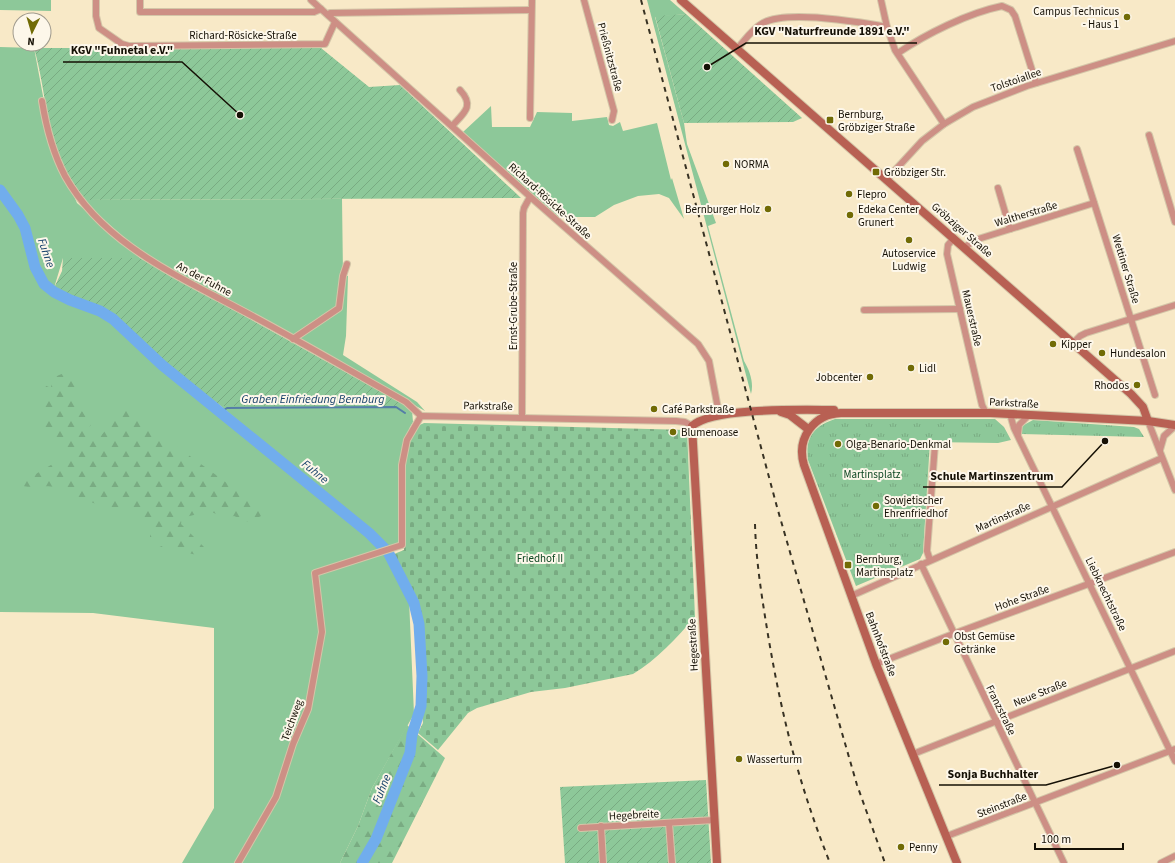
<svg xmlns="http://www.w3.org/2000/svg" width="1175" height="863" viewBox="0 0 1175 863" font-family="'Source Sans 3',sans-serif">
	<defs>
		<pattern id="forest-firs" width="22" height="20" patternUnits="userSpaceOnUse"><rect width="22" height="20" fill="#8dc899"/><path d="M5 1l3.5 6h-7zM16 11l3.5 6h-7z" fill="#79ab82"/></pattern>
		<pattern id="cemetery-stones" width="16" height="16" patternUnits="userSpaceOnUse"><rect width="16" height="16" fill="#8dc899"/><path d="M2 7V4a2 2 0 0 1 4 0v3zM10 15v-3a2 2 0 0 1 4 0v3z" fill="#79ab82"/></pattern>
		<pattern id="park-tufts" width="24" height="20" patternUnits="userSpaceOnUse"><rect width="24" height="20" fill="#8dc899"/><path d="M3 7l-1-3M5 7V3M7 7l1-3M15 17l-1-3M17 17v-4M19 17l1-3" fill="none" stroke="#79ab82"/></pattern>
		<pattern id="garden-furrows" width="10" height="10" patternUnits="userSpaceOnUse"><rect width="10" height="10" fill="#8dc899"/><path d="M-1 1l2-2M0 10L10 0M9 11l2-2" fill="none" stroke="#79ab82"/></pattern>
	</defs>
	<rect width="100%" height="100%" fill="#f8e9c7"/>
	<!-- grass -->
	<g fill="#8dc899">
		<path d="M0,0H51V11L0,10Z"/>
		<path d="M647,0H670L686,14L655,17L684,123L687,144L716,223L708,226L744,361C750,371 754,383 751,394Z"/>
		<path d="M0,47L34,48L52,144L77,203L140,258H63L54,288L94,305L379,541L221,406H407L412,410L413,422L410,427L398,467L400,542L387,548L409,599L414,714L372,788L358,826L340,863H182L214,808V628L93,613L0,612Z"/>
		<path d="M491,106L492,127H530L537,112L572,113V121L607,117L609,125L613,126L620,122L623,131L657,123L671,180L672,178L684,219L669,198L659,194L638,196L614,205L595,217H557L463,132Z"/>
		<path d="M342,199L343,275L348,276L346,336L343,355L417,402L425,411L156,262C130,243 106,223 84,200Z"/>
	</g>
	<!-- forest -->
	<g fill="url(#forest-firs)">
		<path d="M64,373L72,375L81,387L70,398L79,406L91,425L87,430L91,439L100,437L109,426V418L120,408L141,416L172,443L238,491L265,514L257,518L253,524L234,516L226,518L209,511L182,518L181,524L210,553L197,555L174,550L160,551L157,548L167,544L168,539L158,532L150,539V525L136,519L131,512L123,509L118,515L109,513L105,507L76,497L75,492L70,487L64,492C52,482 38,489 23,486L24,481L66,456C66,442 57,445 49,436C42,429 42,411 44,402L48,400L46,393L37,387L42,384L51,388L52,378Z"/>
		<path d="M407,725L445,758L392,863H340L358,826L372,788Z"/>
	</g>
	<!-- cemetery -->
	<path fill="url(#cemetery-stones)" d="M424,423L687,430L695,617C677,637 657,660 633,674L565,688L531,692L477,708L468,713L438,750L418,733L423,723L412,601L389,556L404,550C404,525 395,433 424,423Z"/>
	<!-- park -->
	<g fill="url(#park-tufts)">
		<path d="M835,419H995L1004,427L1011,440L998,443L930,442L923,553L920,559L856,586L808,460C805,437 814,426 835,419Z"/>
		<path d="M1033,420L1134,427L1139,429L1144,437L1021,434L1022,426Z"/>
	</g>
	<!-- garden -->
	<g fill="url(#garden-furrows)">
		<path d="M686,14L802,118L793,122L684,123L655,16Z"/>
		<path d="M34,48H321L369,87L400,85L521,198L84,200C78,192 71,184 67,175C46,136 46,89 34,48Z"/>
		<path d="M63,258H140L407,406H221L162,362L120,322L94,305L54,288L62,271Z"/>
		<path d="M706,780L711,863H565L560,787Z"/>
	</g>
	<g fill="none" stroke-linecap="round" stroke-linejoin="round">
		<!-- stream -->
		<path stroke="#557ea7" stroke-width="2" d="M221,412L227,408L396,407L405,413"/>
		<!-- river -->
		<path stroke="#71aded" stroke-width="11" d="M0,190L18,215L25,228L35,267L44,284L54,292L70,300L100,311L113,319L162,365L369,533L388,552L414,603L419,624L422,676L421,706L412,735L410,753L376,839L362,863"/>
		<!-- street casing -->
		<g stroke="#d4c6a8" stroke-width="8">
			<g id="street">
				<path d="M96,0V16L99,28L122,44L129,46L325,44L335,22"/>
				<path d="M140,0V12H314L321,9"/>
				<path d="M311,0L535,201L698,344L709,361L719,414"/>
				<path d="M584,0L614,111L612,120"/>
				<path d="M881,0L887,27"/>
				<path d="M328,15L330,13L531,10"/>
				<path d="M737,49C745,40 752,29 763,23C787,10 859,22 887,27L895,50L944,124"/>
				<path d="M898,53C926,34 968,13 1002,6L1011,10L1015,16L1036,83"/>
				<path d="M42,101C46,126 53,153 65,176C103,244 178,276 243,311C298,340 352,372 406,402L421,416"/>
				<path d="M530,118L532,0"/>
				<path d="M452,126C464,113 475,106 460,90"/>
				<path d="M1149,135L1175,222"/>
				<path d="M1077,149L1155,395"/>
				<path d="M887,179L922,141L944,124L973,107L1027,86L1175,41"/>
				<path d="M998,188L1010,229"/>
				<path d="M954,238L948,245L947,254L982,405L986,413"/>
				<path d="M965,247L975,240L1094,203"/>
				<path d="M864,310L960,309"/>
				<path d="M293,339L339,308L343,276L347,264"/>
				<path d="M1073,343L1080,336L1086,333L1175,305"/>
				<path d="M1010,414L1014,428L1175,761"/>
				<path d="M522,418L523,213L524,208L530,197"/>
				<path d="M1148,421L1175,490"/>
				<path d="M1018,434L1019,425L1029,415"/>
				<path d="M1160,450L1164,436L1175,426"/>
				<path d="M930,560L927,551L935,444"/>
				<path d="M921,564L1064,863"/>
				<path d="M851,596L1162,458"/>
				<path d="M876,664L953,634L1175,552"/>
				<path d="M913,754L1175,651"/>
				<path d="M669,823L672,863"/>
				<path d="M601,826L603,863"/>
				<path d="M581,828L714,820"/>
				<path d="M947,836L1175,749"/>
				<path d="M238,863L276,797L293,744L308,709L322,632L315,573L402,545V465L407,440L421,416L676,421L685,422L692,426"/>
				<path d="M1161,863L1175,856"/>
			</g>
		</g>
		<!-- secondary casing -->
		<g stroke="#d4c6a8" stroke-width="10">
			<g id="secondary">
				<path d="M681,0L1131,394L1143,407L1148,421"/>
				<path d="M781,412L790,415L808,429"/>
				<path d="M717,863L692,426C713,407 803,410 834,410"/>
				<path d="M957,863L876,664L804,465C796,438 814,414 841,413H991L1148,421L1175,425"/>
			</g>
		</g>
		<!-- street -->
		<use href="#street" stroke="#cd8f85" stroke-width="6"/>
		<!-- secondary -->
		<use href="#secondary" stroke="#b86053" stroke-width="8"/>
		<!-- rail -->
		<g stroke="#383223" stroke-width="2" stroke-dasharray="5 5" stroke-linecap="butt">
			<path d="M641,0L777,507L857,785L885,863"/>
			<path d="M755,524C756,562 762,598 768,635C782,718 799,785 830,863"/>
		</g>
	</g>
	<!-- markers -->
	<g fill="#716b05" stroke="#fdf7ea" stroke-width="1.5">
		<circle cx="1127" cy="17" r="4"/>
		<rect x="826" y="116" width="8" height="8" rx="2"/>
		<circle cx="726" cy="164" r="4"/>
		<rect x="872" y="168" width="8" height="8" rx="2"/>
		<circle cx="849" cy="194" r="4"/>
		<circle cx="768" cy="209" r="4"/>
		<circle cx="850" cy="215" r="4"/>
		<circle cx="909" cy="240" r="4"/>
		<circle cx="1053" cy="344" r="4"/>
		<circle cx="1102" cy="353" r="4"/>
		<circle cx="911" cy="368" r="4"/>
		<circle cx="870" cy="377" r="4"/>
		<circle cx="1137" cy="385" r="4"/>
		<circle cx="654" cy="409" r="4"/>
		<circle cx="673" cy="432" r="4"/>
		<circle cx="838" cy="444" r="4"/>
		<circle cx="876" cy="506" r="4"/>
		<rect x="844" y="561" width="8" height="8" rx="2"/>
		<circle cx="946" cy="642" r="4"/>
		<circle cx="739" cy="759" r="4"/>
		<circle cx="901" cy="847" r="4"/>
	</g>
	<g text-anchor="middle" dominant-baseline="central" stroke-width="4" stroke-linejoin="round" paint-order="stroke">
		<!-- poi labels -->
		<g font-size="11" fill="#151005" stroke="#fdf7ea" text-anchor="start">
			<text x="1119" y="11" text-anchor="end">Campus Technicus<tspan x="1119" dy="13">- Haus 1</tspan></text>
			<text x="838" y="114">Bernburg,<tspan x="838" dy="13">Gröbziger Straße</tspan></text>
			<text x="734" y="164">NORMA</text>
			<text x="884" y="172">Gröbziger Str.</text>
			<text x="857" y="194">Flepro</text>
			<text x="760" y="209" text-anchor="end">Bernburger Holz</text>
			<text x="858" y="209">Edeka Center<tspan x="858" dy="13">Grunert</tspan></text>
			<text x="909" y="253" text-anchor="middle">Autoservice<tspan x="909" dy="13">Ludwig</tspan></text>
			<text x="1061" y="344">Kipper</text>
			<text x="1110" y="353">Hundesalon</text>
			<text x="919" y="368">Lidl</text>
			<text x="862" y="377" text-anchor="end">Jobcenter</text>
			<text x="1129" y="385" text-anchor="end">Rhodos</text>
			<text x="662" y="409">Café Parkstraße</text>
			<text x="681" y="432">Blumenoase</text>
			<text x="846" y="444">Olga-Benario-Denkmal</text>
			<text x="884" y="500">Sowjetischer<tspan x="884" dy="13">Ehrenfriedhof</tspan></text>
			<text x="856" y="559">Bernburg,<tspan x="856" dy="13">Martinsplatz</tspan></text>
			<text x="954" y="636">Obst Gemüse<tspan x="954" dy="13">Getränke</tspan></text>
			<text x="747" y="759">Wasserturm</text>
			<text x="909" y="847">Penny</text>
		</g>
		<!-- street labels -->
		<g font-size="11" fill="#151005" stroke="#fdf7ea">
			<text x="243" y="35">Richard-Rösicke-Straße</text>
			<text transform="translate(610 57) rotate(75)">Prießnitzstraße</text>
			<text transform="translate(1016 80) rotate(-19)">Tolstoiallee</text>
			<text transform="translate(550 201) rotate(42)">Richard-Rösicke-Straße</text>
			<text transform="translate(1026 214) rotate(-17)">Waltherstraße</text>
			<text transform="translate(962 230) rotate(41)">Gröbziger Straße</text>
			<text transform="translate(1126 269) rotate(73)">Wettiner Straße</text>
			<text transform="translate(204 279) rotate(28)">An der Fuhne</text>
			<text transform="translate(513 306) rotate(-90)">Ernst-Grube-Straße</text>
			<text transform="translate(972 318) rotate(77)">Mauerstraße</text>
			<text transform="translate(1014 403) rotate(3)">Parkstraße</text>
			<text transform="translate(488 406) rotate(1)">Parkstraße</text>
			<text transform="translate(1003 517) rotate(-24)">Martinstraße</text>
			<text transform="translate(1106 594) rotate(64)">Liebknechtstraße</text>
			<text transform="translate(1022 598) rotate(-20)">Hohe Straße</text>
			<text transform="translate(881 644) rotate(69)">Bahnhofstraße</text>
			<text transform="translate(693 645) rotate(-93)">Hegestraße</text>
			<text transform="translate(1040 693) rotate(-22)">Neue Straße</text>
			<text transform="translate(1001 710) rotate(64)">Franzstraße</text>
			<text transform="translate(292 720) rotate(-70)">Teichweg</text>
			<text transform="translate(1002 805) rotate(-21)">Steinstraße</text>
			<text transform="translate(634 815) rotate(-3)">Hegebreite</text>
		</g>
		<!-- park labels -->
		<g font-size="11" fill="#0b4520" stroke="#fdf7ea">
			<text x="872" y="474">Martinsplatz</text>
			<text x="540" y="558">Friedhof II</text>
		</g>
		<!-- water labels -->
		<g font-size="12" font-style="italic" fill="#143f69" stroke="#fdf7ea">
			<text transform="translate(46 253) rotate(71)">Fuhne</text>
			<text x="313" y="399">Graben Einfriedung Bernburg</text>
			<text transform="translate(315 472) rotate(39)">Fuhne</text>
			<text transform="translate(382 789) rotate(-68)">Fuhne</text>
		</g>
	</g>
	<!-- callouts -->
	<path fill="none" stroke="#151005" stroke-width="1.5" d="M707 67L746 43H917M240 115L182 62H63M1105 441L1062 487H923M1117 765L1046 785H939"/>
	<g fill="#151005" stroke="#fdf7ea" stroke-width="1.5">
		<circle cx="707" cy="67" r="4"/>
		<circle cx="240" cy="115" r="4"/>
		<circle cx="1105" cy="441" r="4"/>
		<circle cx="1117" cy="765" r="4"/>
	</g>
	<g font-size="12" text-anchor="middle" font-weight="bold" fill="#151005" stroke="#fdf7ea" stroke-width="4" stroke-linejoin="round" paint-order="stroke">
		<text x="832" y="35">KGV "Naturfreunde 1891 e.V."</text>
		<text x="122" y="54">KGV "Fuhnetal e.V."</text>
		<text x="992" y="480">Schule Martinszentrum</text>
		<text x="993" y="778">Sonja Buchhalter</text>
	</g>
	<!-- north arrow -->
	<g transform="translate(32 32) rotate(185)"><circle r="19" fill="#fdf7ea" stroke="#a09b8e"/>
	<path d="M0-3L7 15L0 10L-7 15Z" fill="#716b05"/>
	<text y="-6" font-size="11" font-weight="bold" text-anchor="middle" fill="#151005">N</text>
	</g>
	<!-- scale -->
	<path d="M1035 843v6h88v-6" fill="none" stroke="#151005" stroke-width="2"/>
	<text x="1041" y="843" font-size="12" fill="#151005" stroke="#fdf7ea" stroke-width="3" paint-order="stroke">100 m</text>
</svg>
